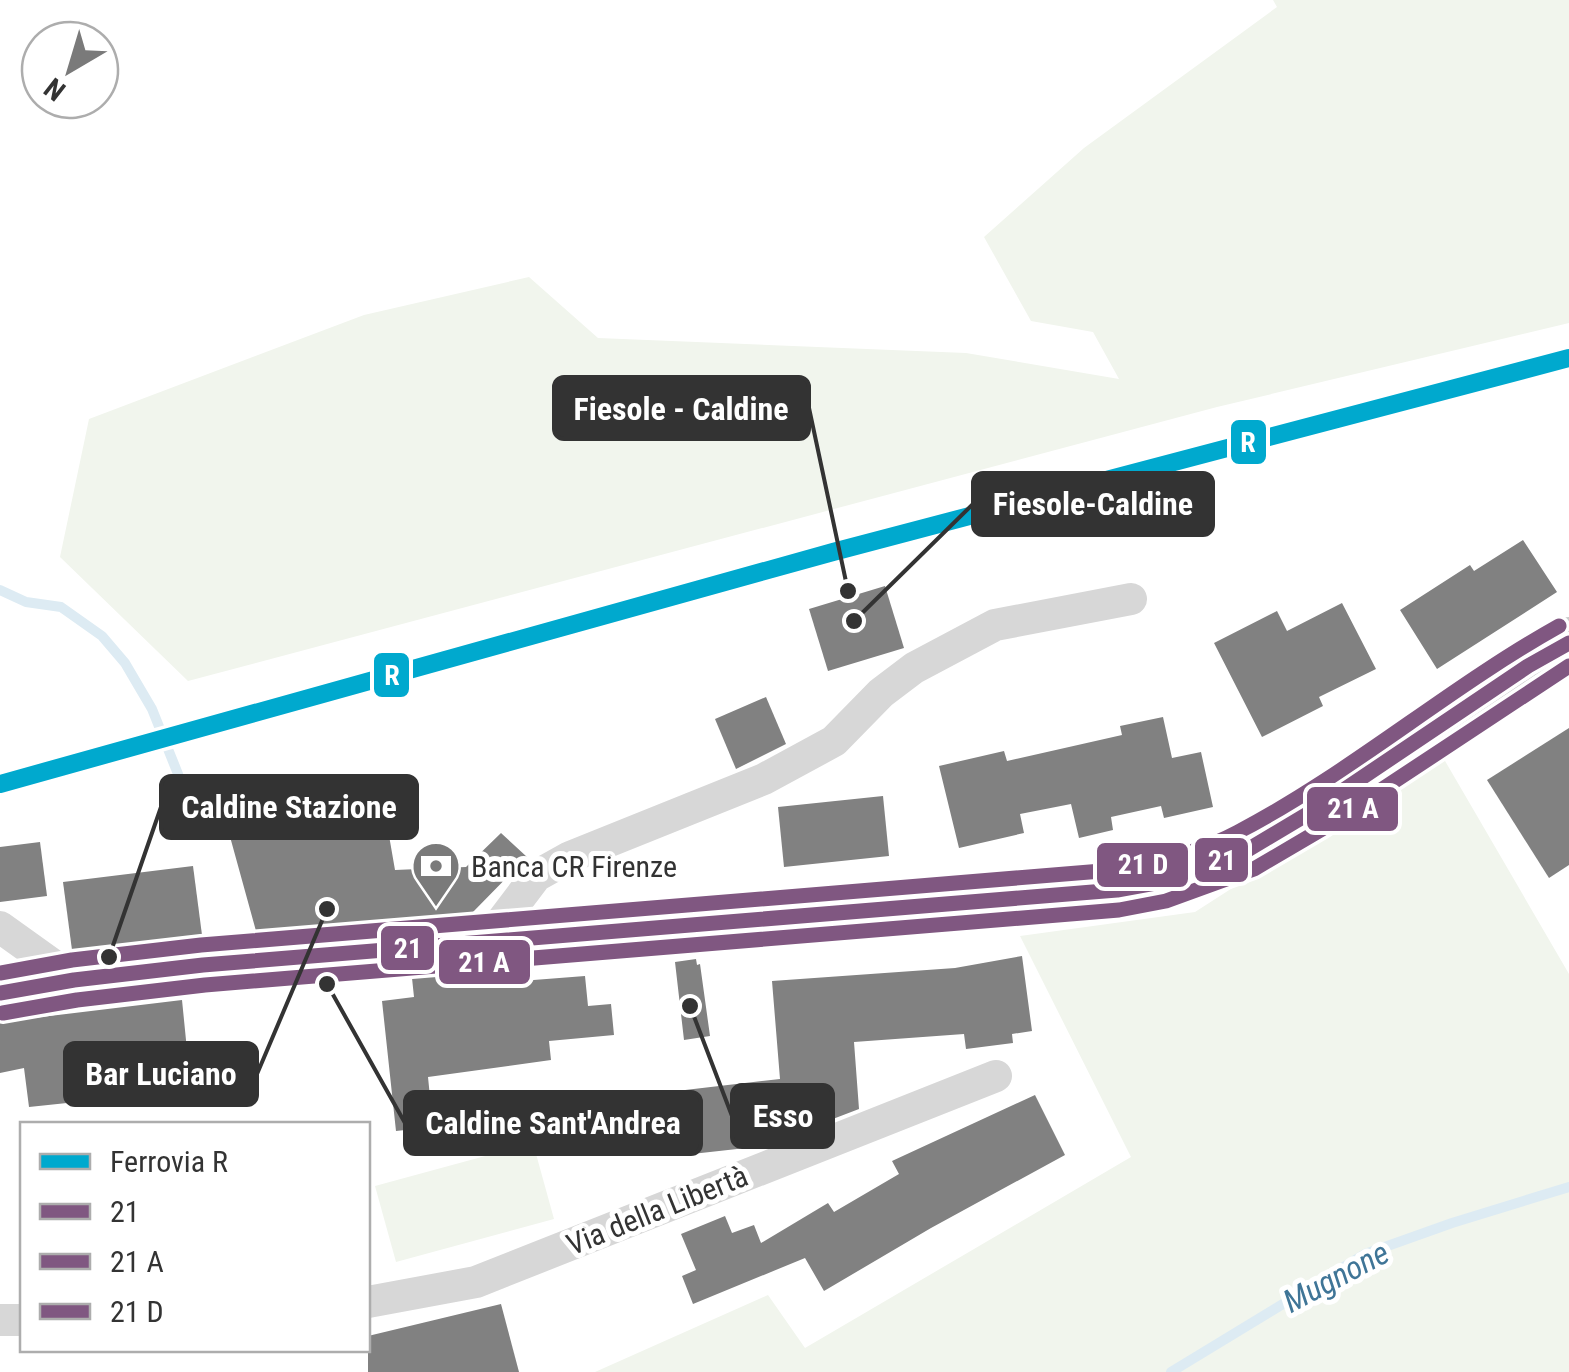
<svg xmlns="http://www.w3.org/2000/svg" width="1569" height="1372" viewBox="0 0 1569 1372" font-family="'Roboto Condensed',sans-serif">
	<rect width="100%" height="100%" fill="#fff"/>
	<!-- green -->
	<g fill="#f1f5ed">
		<path d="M1273,0H1569V323L1217,407L188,681L60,557L89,419L364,315L529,277L598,338L966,353L1119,379L1093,332L1031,321L984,237L1084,148L1277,7Z"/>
		<path d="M1441,754L1569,974V1372H595L768,1295L805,1348L1131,1157L1020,936L1195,912Z"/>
		<path d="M533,1143L554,1219L396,1262L375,1186Z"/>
	</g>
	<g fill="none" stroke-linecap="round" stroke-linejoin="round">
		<!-- stream -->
		<g stroke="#ddebf3" stroke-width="10">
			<path d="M0,590L26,602L61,607L102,636L125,663L152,709L180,779"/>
			<path d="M1171,1372L1365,1254L1452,1223L1569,1187"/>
		</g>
	</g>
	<!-- building -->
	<g fill="#818181">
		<path d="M1523,540L1557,592L1437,669L1400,610L1470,565L1474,571Z"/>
		<path d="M885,586L904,648L828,671L809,609Z"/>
		<path d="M1342,603L1376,669L1319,697L1323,706L1262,737L1214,643L1277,611L1287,631Z"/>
		<path d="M766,697L786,744L736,769L715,719Z"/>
		<path d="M1163,717L1172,758L1201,752L1213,807L1164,818L1161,806L1111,817L1113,830L1079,838L1071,804L1020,814L1024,833L959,848L939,766L1004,751L1007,761L1122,735L1120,726Z"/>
		<path d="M1569,728V865L1549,878L1487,780Z"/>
		<path d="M322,781L336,832L387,824L395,870L466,867L501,833L527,857L472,913L256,931L221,804Z"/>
		<path d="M883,796L889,856L784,867L778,807Z"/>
		<path d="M40,842L47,896L0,902V847Z"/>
		<path d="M193,866L202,935L72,950L63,882Z"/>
		<path d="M1022,956L1032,1031L1012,1034L1013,1043L966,1049L964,1034L854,1042L859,1109L825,1122L766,1126L768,1145L764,1146L674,1156L673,1144L657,1146L651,1094L780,1079L772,981L955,968Z"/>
		<path d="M696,959L697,965L700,964L710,1036L684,1040L675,962Z"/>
		<path d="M469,973L470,985L585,976L588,1006L611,1004L614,1035L549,1041L551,1060L428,1077L433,1127L396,1131L382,1001L414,997L412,978Z"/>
		<path d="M182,1000L189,1070L102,1079L105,1099L29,1107L24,1068L0,1073V1022Z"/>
		<path d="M1035,1095L1065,1155L931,1228L824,1291L805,1258L693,1304L682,1276L696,1270L681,1234L725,1216L732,1233L754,1225L761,1243L828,1203L834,1212L899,1174L892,1161Z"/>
		<path d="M501,1304L519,1372H368V1336Z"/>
	</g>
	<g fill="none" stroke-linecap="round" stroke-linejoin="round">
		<!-- street -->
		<g stroke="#d7d7d7" stroke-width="32">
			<path d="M0,927L74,980"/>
			<path d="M487,941L536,876L570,857L764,779L834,741L881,693L914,668L995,625L1131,599"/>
			<path d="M368,1302L476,1282L996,1076"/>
			<path d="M0,1320H22"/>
		</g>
		<!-- primary -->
		<path stroke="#cacaca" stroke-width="52" d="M0,993L74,980L203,965L1117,890L1161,882L1244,852L1311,812L1528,666L1569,643"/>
		<!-- bus-1 casing -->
		<g stroke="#fff" stroke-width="22">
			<path id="bus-1" d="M0,993L74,980L203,965L1117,890L1161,882L1244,852L1311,812L1528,666L1569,643"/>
		</g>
		<!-- bus-2 casing -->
		<g stroke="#fff" stroke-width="22">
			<path id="bus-2" d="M3,1013L77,1000L205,985L1119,910L1166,901L1254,869L1322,829L1569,666"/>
		</g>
		<!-- bus-3 casing -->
		<g stroke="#fff" stroke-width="22">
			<path id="bus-3" d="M0,973L72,960L201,945L1114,870C1156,863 1201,852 1238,832C1351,773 1448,688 1559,626"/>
		</g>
		<!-- bus-1 -->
		<use href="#bus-1" stroke="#805781" stroke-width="15"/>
		<!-- bus-2 -->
		<use href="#bus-2" stroke="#805781" stroke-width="15"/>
		<!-- bus-3 -->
		<use href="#bus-3" stroke="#805781" stroke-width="15"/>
		<!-- rail-1 casing -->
		<g stroke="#fff" stroke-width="25">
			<path id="rail-1" d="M0,784L833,552L1569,358"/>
		</g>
		<!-- rail-1 -->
		<use href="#rail-1" stroke="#00a9ce" stroke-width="18"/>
	</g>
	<!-- icons -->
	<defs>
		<g id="bank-pin" transform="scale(2.5)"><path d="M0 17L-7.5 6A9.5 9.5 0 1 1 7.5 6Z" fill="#7a7a7a" stroke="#fff"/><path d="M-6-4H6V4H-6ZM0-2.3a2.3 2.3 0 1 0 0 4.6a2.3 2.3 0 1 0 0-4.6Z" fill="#fff"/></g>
	</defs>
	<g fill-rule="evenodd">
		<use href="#bank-pin" x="436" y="866"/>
	</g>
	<g text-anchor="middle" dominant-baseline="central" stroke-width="10" stroke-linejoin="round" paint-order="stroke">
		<!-- poi labels -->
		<g font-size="30" fill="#333" stroke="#fff" text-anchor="start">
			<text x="471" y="866">Banca CR Firenze</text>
		</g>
		<!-- street labels -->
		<g font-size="30" fill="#333" stroke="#fff">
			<text transform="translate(657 1210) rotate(-22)">Via della Libertà</text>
		</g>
		<!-- water labels -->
		<g font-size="32" font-style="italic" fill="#3f7597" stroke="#fff">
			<text transform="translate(1336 1277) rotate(-28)">Mugnone</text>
		</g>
	</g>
	<!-- callouts -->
	<path fill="none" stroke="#333" stroke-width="4" d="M848 591L809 408M854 621L973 504M109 957L161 807M327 909L257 1074M690 1006L732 1116M327 984L405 1123"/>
	<g fill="#333" stroke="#fff" stroke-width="4">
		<circle cx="848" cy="591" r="10"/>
		<circle cx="854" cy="621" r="10"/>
		<circle cx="109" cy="957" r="10"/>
		<circle cx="327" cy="909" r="10"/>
		<circle cx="690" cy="1006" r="10"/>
		<circle cx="327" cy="984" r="10"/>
	</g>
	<g fill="#333" stroke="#333" stroke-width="4">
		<rect x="554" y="377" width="255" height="62" rx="10"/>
		<rect x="973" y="473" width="240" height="62" rx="10"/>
		<rect x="161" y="776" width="256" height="62" rx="10"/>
		<rect x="65" y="1043" width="192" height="62" rx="10"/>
		<rect x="732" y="1085" width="101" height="62" rx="10"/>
		<rect x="405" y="1092" width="296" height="62" rx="10"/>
	</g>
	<g font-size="32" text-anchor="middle" font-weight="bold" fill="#fff">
		<text x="681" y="420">Fiesole - Caldine</text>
		<text x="1093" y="515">Fiesole-Caldine</text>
		<text x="289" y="818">Caldine Stazione</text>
		<text x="161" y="1085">Bar Luciano</text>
		<text x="783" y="1127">Esso</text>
		<text x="553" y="1134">Caldine Sant'Andrea</text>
	</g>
	<g stroke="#fff" stroke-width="4">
		<rect x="1229" y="418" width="39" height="48" rx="10" fill="#00a9ce"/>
		<rect x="372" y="651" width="39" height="48" rx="10" fill="#00a9ce"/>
		<rect x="1305" y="785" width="95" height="48" rx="10" fill="#805781"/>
		<rect x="1193" y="836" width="57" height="48" rx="10" fill="#805781"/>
		<rect x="1095" y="841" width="95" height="48" rx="10" fill="#805781"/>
		<rect x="379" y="924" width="57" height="48" rx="10" fill="#805781"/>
		<rect x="437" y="938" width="95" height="48" rx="10" fill="#805781"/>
	</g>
	<g font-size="28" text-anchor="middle" font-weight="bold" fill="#fff">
		<text x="1248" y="452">R</text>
		<text x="392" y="685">R</text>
		<text x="1353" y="818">21 A</text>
		<text x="1222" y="870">21</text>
		<text x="1143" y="874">21 D</text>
		<text x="408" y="958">21</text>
		<text x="484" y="972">21 A</text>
	</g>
	<!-- legend -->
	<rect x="20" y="1122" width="350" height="230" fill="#ffffff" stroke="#adadad" stroke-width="2.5"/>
	<rect x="40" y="1154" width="50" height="15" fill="#00a9ce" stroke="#adadad" stroke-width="2.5"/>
	<text x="110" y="1172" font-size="30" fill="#333333">Ferrovia R</text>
	<rect x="40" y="1204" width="50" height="15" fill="#805781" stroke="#adadad" stroke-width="2.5"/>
	<text x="110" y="1222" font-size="30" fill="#333333">21</text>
	<rect x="40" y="1254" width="50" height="15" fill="#805781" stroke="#adadad" stroke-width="2.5"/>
	<text x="110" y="1272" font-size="30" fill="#333333">21 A</text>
	<rect x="40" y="1304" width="50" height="15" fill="#805781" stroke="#adadad" stroke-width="2.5"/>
	<text x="110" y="1322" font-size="30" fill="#333333">21 D</text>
	<!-- north arrow -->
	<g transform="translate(70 70) rotate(218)"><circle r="48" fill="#ffffff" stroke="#adadad" stroke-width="2.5"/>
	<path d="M0-8L18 38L0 25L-18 38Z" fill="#7a7a7a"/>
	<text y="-15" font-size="28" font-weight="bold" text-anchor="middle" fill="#333333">N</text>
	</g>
</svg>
